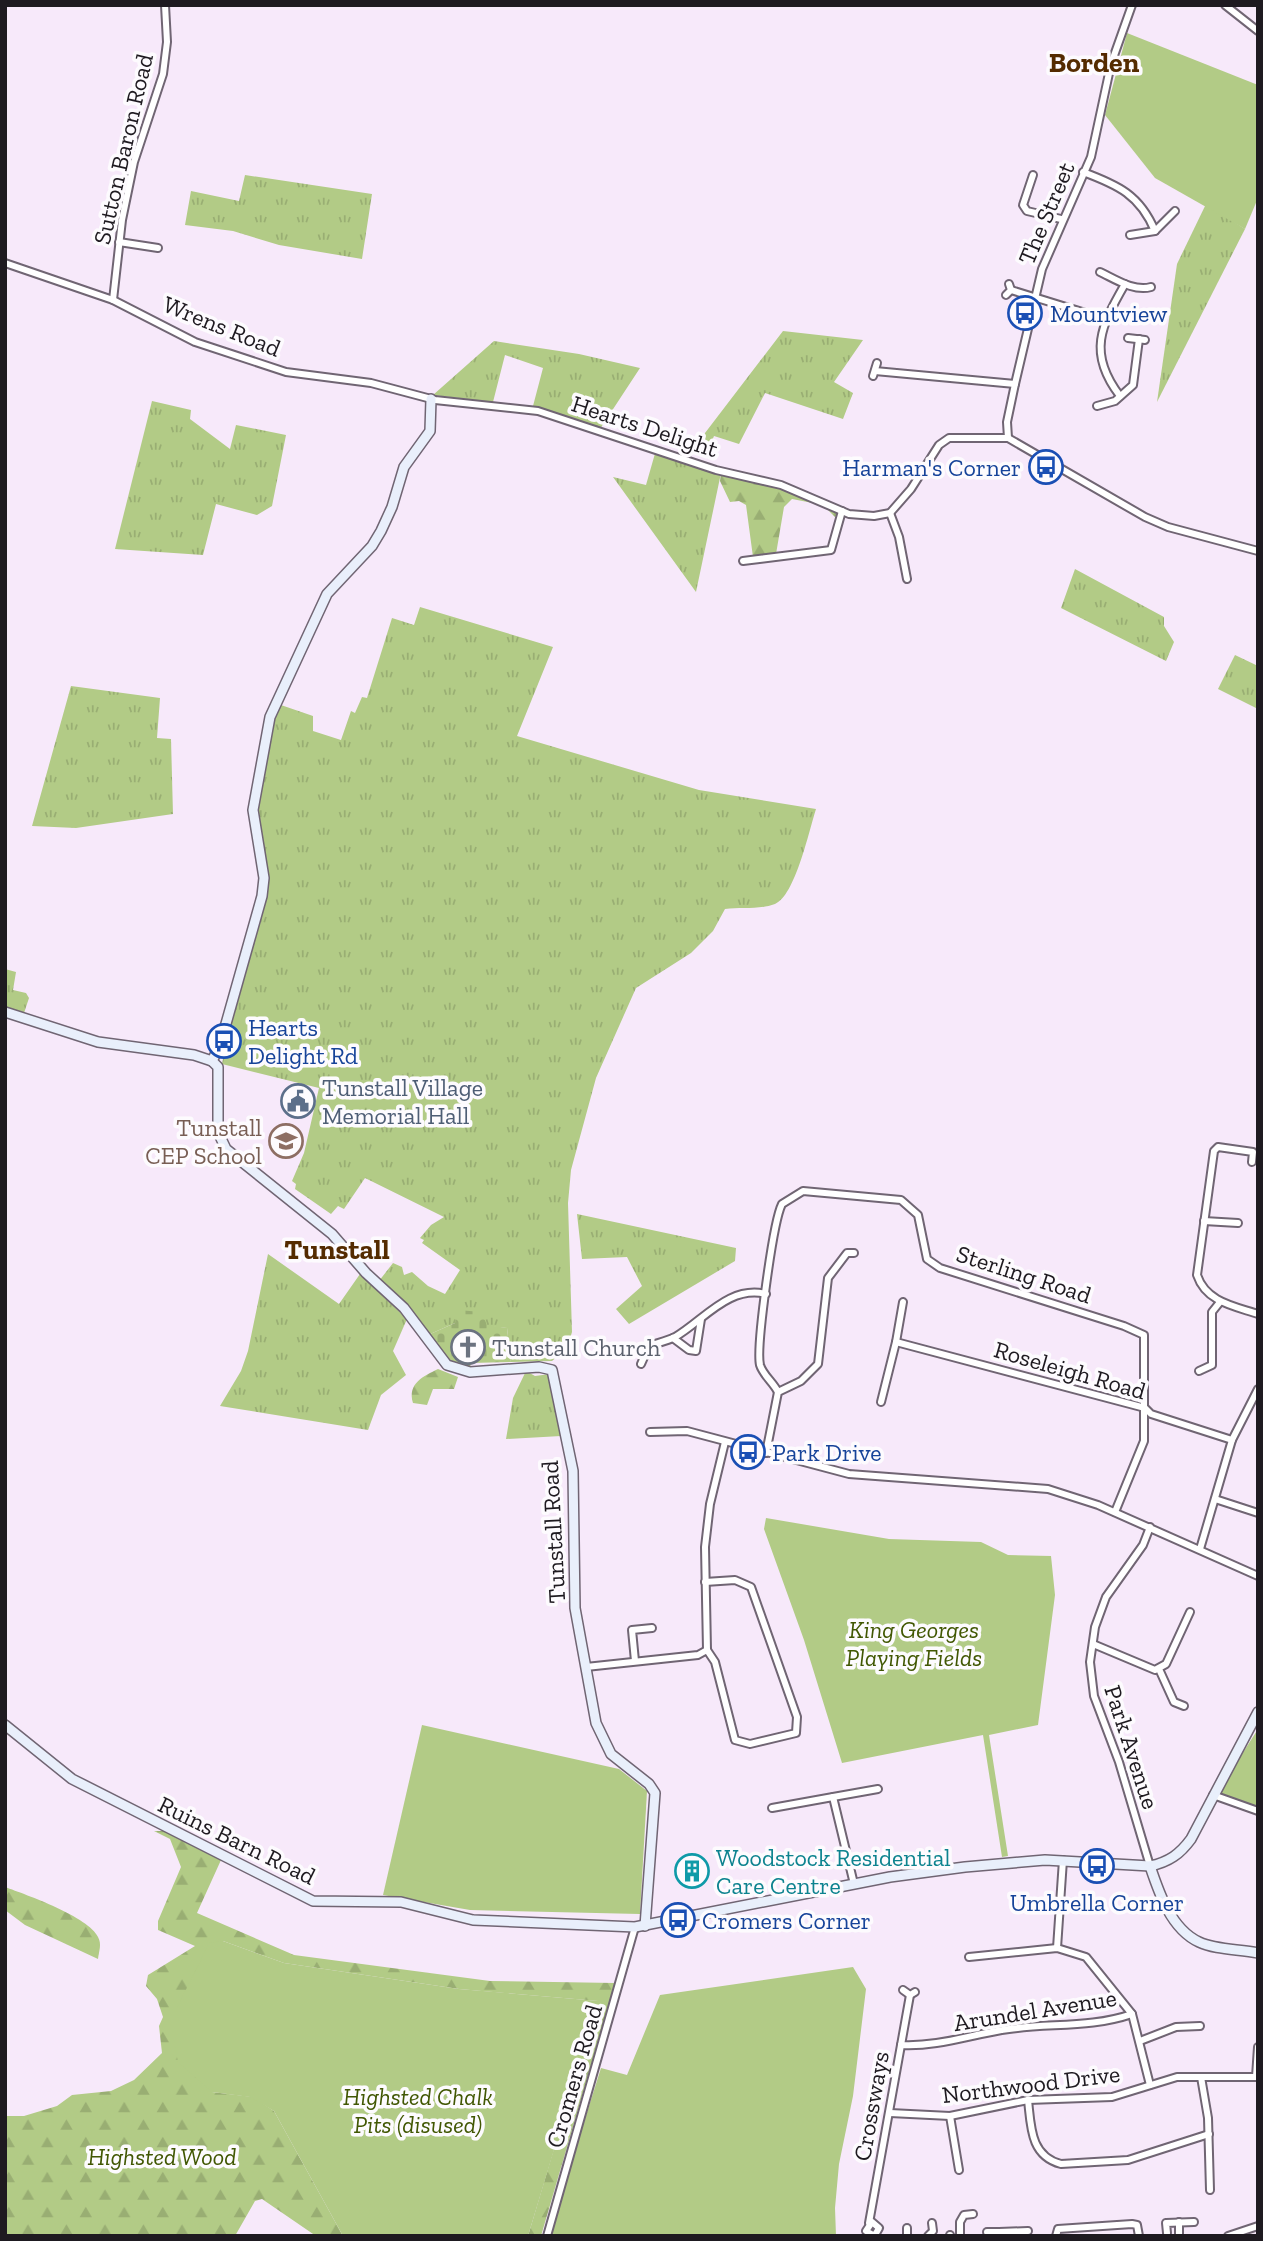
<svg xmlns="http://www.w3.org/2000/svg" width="1263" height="2241" viewBox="0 0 1263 2241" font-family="'Zilla Slab',serif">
	<defs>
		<pattern id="grass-tufts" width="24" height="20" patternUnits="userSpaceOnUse" patternTransform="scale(1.75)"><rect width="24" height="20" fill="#b2cb86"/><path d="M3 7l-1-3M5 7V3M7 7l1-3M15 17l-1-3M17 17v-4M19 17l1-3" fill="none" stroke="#99ae73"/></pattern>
		<pattern id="forest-firs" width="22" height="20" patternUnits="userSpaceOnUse" patternTransform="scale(1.75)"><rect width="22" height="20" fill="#b2cb86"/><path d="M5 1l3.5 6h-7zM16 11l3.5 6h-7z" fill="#99ae73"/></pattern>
		<pattern id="cemetery-stones" width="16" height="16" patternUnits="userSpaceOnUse" patternTransform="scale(1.75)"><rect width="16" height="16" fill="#b2cb86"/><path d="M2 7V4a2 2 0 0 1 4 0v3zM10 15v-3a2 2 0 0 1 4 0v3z" fill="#99ae73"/></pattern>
	</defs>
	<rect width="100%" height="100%" fill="#f7e9fa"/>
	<!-- grass -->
	<g fill="url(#grass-tufts)">
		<path d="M245,175L372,194L362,259L279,245L233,231L185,225L191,191L239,201Z"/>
		<path d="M1206,204L1245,229L1157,402L1177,264Z"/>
		<path d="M783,331L863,340L834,382L853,393L843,419L765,393L739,444L714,436L707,453L699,451L705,433Z"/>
		<path d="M494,341L579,354L640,368L600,429L533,406L543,368L505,355L493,402L433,395Z"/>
		<path d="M152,401L191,410L190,419L230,449L236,425L286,435L272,506L257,515L216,504L203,555L115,549Z"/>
		<path d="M656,450L721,473L696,592L613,477L646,485Z"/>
		<path d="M1075,569L1164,617V626L1174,642L1166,661L1061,608Z"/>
		<path d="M420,607L553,647L517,736L699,790L816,809C809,831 795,896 775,904C759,910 741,907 725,909L713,931L691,953L636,988L596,1078L571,1170L568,1203L572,1332L567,1348L552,1361L511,1362L507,1328L455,1323L428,1335L379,1281L393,1263L402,1267L404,1275L412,1272L428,1286L445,1294L460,1270L422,1243L424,1240L420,1238L431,1225L444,1217L365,1178L344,1209L338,1206L331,1214L295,1189L296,1184L292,1181L304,1153L319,1088L222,1064L233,1003L261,904L257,804L267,742L278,704L313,716V731L341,740L351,711L355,713L362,697L367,698L392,618L414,625Z"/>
		<path d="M1235,655L1258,666V709L1218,689Z"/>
		<path d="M71,686L160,698L157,738L171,739L173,814L76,828L32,826Z"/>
		<path d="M5,969L16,972L13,990L26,993L29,998L24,1013L5,1009Z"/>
		<path d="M577,1214L736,1248L735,1261L629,1324L616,1309L642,1286L627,1257L582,1259Z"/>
		<path d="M268,1254L339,1304L360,1274L407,1319L393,1351L406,1375L381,1395L368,1430L220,1406L241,1371L248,1351Z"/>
		<path d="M526,1371L535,1376L550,1374L561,1436L506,1439L513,1398Z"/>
	</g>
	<!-- forest -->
	<g fill="url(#forest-firs)">
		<path d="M721,473L767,482L842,511L835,517L823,505L792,499L784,507L776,554L753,557L746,505L739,501L730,502L720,481Z"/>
		<path d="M438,1369L458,1377L454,1389H433L427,1405L413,1403C407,1383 424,1376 438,1369Z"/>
		<path d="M154,1831H166L221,1860L197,1913L294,1955L490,1981L615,1983L541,2236H528L598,2001L459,1989L284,1963L223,1941L212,2092L253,2097L274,2111L343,2236H316L262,2199L255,2201L235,2236H5V2116H24L57,2106L72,2095L111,2091L134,2080L162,2053L159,2026L163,2017L157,1999L146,1986L148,1975L195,1946L158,1930V1921L181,1867L170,1839Z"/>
		<path d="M5,1887C27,1895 89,1917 98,1937C102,1944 99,1951 98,1959L25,1925L5,1910Z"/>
	</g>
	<!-- cemetery -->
	<path fill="url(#cemetery-stones)" d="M458,1310L481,1312L487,1325L507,1328L511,1362L471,1363L470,1367L451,1365L428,1335L455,1323Z"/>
	<!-- green -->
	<g fill="#b2cb86">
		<path d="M1127,33L1258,85V198L1245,229L1155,178L1105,115Z"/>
		<path d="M766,1518L889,1539L981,1542L1008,1555L1051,1556L1055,1595L1038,1725L989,1735L1008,1856L1002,1857L983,1735L842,1763L804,1640L764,1529Z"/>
		<path d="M422,1725L619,1769L647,1791L640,1914L470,1910L383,1895Z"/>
		<path d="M1258,1729V1807L1222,1795L1221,1787Z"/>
		<path d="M223,1941L284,1963L459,1989L599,2001L528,2236H343L274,2111L250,2097L212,2092L178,2062L174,2042V2014L209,1943Z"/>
		<path d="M853,1967L866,1989L853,2096L839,2164L835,2208L836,2236H548L601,2068L627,2075L660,1995Z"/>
	</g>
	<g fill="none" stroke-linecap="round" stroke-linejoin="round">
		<!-- street casing -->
		<g stroke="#706573" stroke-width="10">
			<g id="street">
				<path d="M1225,5L1258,31"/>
				<path d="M1083,172C1118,185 1140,195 1155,231"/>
				<path d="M1033,175L1023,205L1027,211L1061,219"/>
				<path d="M1130,235L1155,231L1175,211"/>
				<path d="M119,242L158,248"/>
				<path d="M5,263L113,300L195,342L286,372L371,383L435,400L538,411L716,470L781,485L849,514L874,516L890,513L911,489L939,445L949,438H1008"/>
				<path d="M1100,272C1115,279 1134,292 1151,287"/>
				<path d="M1011,290L1105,319"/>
				<path d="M1006,295L1011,290L1009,284"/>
				<path d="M113,300L122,220L134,162L163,74L167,42L165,5"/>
				<path d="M1128,338L1145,340"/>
				<path d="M875,371L1015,384"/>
				<path d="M873,376L877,363"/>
				<path d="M1120,396C1087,353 1101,326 1125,284"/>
				<path d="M1097,406L1115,401L1133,385L1139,339"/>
				<path d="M1008,438L1007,422L1015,384L1042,269L1091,157L1111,64L1132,5"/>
				<path d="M1008,438L1145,517L1168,527L1258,551"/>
				<path d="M890,513L899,537L907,579"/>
				<path d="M743,561L831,550L842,511"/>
				<path d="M1252,1162L1253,1152L1218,1147L1214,1151L1197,1275C1206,1302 1234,1306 1258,1314"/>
				<path d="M1204,1221L1238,1223"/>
				<path d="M903,1302L896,1342L1145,1408L1151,1414L1232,1440"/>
				<path d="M673,1338L689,1350L696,1351L701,1319"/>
				<path d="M641,1364L649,1346C657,1343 667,1341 675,1337C704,1320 729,1285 766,1294"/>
				<path d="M1199,1371L1212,1365V1312L1220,1302"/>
				<path d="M778,1392C773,1382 763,1375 760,1365C756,1347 773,1222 782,1204L803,1191L901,1200L918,1215L927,1259L940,1268L1124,1326L1144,1335V1441L1115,1512"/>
				<path d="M881,1402L896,1342"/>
				<path d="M650,1432L687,1431L849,1474L1048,1489L1098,1505L1258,1576"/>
				<path d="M766,1453L778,1392L801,1381L818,1364L828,1278L847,1253H854"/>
				<path d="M1215,1499L1258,1513"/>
				<path d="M1150,1527L1143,1545L1106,1597L1095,1627L1090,1662L1094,1696L1119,1762L1150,1866"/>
				<path d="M1200,1549L1232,1440L1258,1389"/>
				<path d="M705,1582L735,1580L751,1587L797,1717L796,1733L750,1744L735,1740L715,1662L707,1650"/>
				<path d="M1093,1644L1155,1670L1166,1664L1190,1612"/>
				<path d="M635,1661L632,1630L652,1628"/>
				<path d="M586,1667L698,1655L707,1650L705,1547L710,1504L725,1442"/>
				<path d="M1159,1669L1174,1702L1184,1706"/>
				<path d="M1213,1795L1258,1811"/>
				<path d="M772,1808L833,1797"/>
				<path d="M854,1884L833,1797L878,1789"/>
				<path d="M1057,1948L1063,1860"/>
				<path d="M969,1957L1057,1948L1086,1957L1132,2014L1150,2085"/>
				<path d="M903,1990L910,1995L915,1992"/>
				<path d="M1140,2041L1176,2027L1200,2026"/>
				<path d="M901,2045C939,2047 972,2034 1009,2029C1051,2023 1091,2028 1132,2014"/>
				<path d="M1201,2077L1208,2118L1210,2190"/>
				<path d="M1256,2077L1258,2047"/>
				<path d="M1028,2100C1031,2126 1030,2156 1061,2164L1128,2160L1209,2134"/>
				<path d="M890,2113L950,2116L1028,2100L1112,2097L1177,2077H1258"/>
				<path d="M950,2116L959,2170"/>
				<path d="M1179,2222V2236"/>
				<path d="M869,2223L910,1995"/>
				<path d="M907,2228V2236"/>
				<path d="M987,2232H999"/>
				<path d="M1167,2233L1166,2223L1194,2222"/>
				<path d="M875,2235L879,2228L872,2222L866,2231L875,2236"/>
				<path d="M950,2235V2236"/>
				<path d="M547,2236L635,1927"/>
				<path d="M928,2236L933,2231L932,2223"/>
				<path d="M960,2236V2222L964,2215L973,2214"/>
				<path d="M999,2236V2232L1028,2231"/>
				<path d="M1056,2236L1058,2229L1132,2224L1137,2225L1139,2236"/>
				<path d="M1228,2236L1258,2226"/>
			</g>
		</g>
		<!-- secondary casing -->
		<g stroke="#706573" stroke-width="12">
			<g id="secondary">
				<path d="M5,1012L98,1042L194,1055L212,1061"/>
				<path d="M212,1061L218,1067V1132L226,1149L332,1234L366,1273L404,1308L447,1365L470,1372L539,1367L552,1370L573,1471L575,1608L596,1723L611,1754L649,1784L655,1793L645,1926"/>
				<path d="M212,1061L220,1045L262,896L264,878L253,810L270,717L327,594L372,546L381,531L392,507L404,467L430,431L431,399"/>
				<path d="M5,1725L72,1779L313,1901L401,1902L473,1920L635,1927L890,1877L965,1867L1045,1860L1150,1866C1169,1862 1180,1854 1191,1839L1258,1712"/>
				<path d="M1150,1866C1159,1893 1171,1929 1199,1942C1216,1950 1239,1949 1258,1953"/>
			</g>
		</g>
		<!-- street -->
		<use href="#street" stroke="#fff" stroke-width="6"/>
		<!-- secondary -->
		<use href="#secondary" stroke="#e9effb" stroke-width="9"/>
	</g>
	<!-- icons -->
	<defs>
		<g id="bus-ring" transform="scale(1.75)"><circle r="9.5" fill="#fdfbfe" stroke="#1a4fb4" stroke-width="1.5"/><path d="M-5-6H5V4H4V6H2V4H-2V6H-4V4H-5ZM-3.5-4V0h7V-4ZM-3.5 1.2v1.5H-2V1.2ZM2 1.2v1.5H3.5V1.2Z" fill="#1a4fb4"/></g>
		<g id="civic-ring" transform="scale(1.75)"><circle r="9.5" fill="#fdfbfe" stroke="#5c6f8a" stroke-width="1.5"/><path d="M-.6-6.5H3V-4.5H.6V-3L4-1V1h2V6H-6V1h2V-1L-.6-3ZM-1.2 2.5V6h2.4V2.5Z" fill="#5c6f8a"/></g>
		<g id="school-ring" transform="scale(1.75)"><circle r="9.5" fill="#fdfbfe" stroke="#8d6e63" stroke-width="1.5"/><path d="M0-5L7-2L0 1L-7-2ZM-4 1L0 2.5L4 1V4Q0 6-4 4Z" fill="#8d6e63"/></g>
		<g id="church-ring" transform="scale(1.75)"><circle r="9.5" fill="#fdfbfe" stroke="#6b7280" stroke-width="1.5"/><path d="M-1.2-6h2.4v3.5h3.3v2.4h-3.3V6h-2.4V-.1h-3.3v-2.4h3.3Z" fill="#6b7280"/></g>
		<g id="building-ring" transform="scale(1.75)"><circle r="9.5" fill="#fdfbfe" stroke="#0f9aa8" stroke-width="1.5"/><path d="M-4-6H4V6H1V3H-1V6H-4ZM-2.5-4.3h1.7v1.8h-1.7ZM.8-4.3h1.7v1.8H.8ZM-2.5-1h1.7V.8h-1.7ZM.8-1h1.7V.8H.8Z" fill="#0f9aa8"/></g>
	</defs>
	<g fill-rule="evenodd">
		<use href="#bus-ring" x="1025" y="313"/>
		<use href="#bus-ring" x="1046" y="467"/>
		<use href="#bus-ring" x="224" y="1041"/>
		<use href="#civic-ring" x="298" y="1101"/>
		<use href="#school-ring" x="286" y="1141"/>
		<use href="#church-ring" x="468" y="1347"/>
		<use href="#bus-ring" x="748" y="1452"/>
		<use href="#bus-ring" x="1097" y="1866"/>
		<use href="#building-ring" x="692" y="1871"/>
		<use href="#bus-ring" x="678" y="1920"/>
	</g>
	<g text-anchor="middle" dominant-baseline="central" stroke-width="7" stroke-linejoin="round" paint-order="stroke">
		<!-- street labels -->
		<g font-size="24" fill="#1e1a20" stroke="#fdfbfe">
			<text transform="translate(123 149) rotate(-77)">Sutton Baron Road</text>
			<text transform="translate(1046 213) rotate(-67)">The Street</text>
			<text transform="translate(222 326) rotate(22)">Wrens Road</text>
			<text transform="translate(645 426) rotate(18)">Hearts Delight</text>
			<text transform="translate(1024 1274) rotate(18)">Sterling Road</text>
			<text transform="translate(1070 1370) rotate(16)">Roseleigh Road</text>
			<text transform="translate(553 1532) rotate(-93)">Tunstall Road</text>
			<text transform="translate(1132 1747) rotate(72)">Park Avenue</text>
			<text transform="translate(237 1840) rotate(26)">Ruins Barn Road</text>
			<text transform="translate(1035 2010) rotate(-9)">Arundel Avenue</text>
			<text transform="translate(574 2076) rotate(-74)">Cromers Road</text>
			<text transform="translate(1031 2084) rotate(-7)">Northwood Drive</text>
			<text transform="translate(871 2106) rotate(-80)">Crossways</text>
		</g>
		<!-- transit labels -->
		<g font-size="24" fill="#164399" stroke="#fdfbfe" text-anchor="start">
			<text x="1050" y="313">Mountview</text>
			<text x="1021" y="467" text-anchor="end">Harman's Corner</text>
			<text x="248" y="1027">Hearts<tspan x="248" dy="28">Delight Rd</tspan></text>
			<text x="772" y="1452">Park Drive</text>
			<text x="1097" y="1902" text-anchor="middle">Umbrella Corner</text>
			<text x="702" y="1920">Cromers Corner</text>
		</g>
		<!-- service labels -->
		<g font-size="24" fill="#4e5e75" stroke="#fdfbfe" text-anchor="start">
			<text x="322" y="1087">Tunstall Village<tspan x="322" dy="28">Memorial Hall</tspan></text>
		</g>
		<!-- education labels -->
		<g font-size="24" fill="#785e54" stroke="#fdfbfe" text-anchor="end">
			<text x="262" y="1127">Tunstall<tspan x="262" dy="28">CEP School</tspan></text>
		</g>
		<!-- worship labels -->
		<g font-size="24" fill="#5b616d" stroke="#fdfbfe" text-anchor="start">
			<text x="492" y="1347">Tunstall Church</text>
		</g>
		<!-- park labels -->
		<g font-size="24" font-style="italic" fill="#415703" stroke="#fdfbfe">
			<text x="914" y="1629">King Georges<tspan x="914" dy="28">Playing Fields</tspan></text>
			<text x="418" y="2096">Highsted Chalk<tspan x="418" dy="28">Pits (disused)</tspan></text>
			<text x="162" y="2156">Highsted Wood</text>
		</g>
		<!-- culture labels -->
		<g font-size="24" fill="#0d838f" stroke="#fdfbfe" text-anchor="start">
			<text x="716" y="1857">Woodstock Residential<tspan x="716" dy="28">Care Centre</tspan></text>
		</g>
		<!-- quarter labels -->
		<g font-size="28" font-weight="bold" fill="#542b00" stroke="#fdfbfe">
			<text x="1094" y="62">Borden</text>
			<text x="337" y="1249">Tunstall</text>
		</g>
	</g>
	<!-- border -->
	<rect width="1263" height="2241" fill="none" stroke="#1e1a20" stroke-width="14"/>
</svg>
